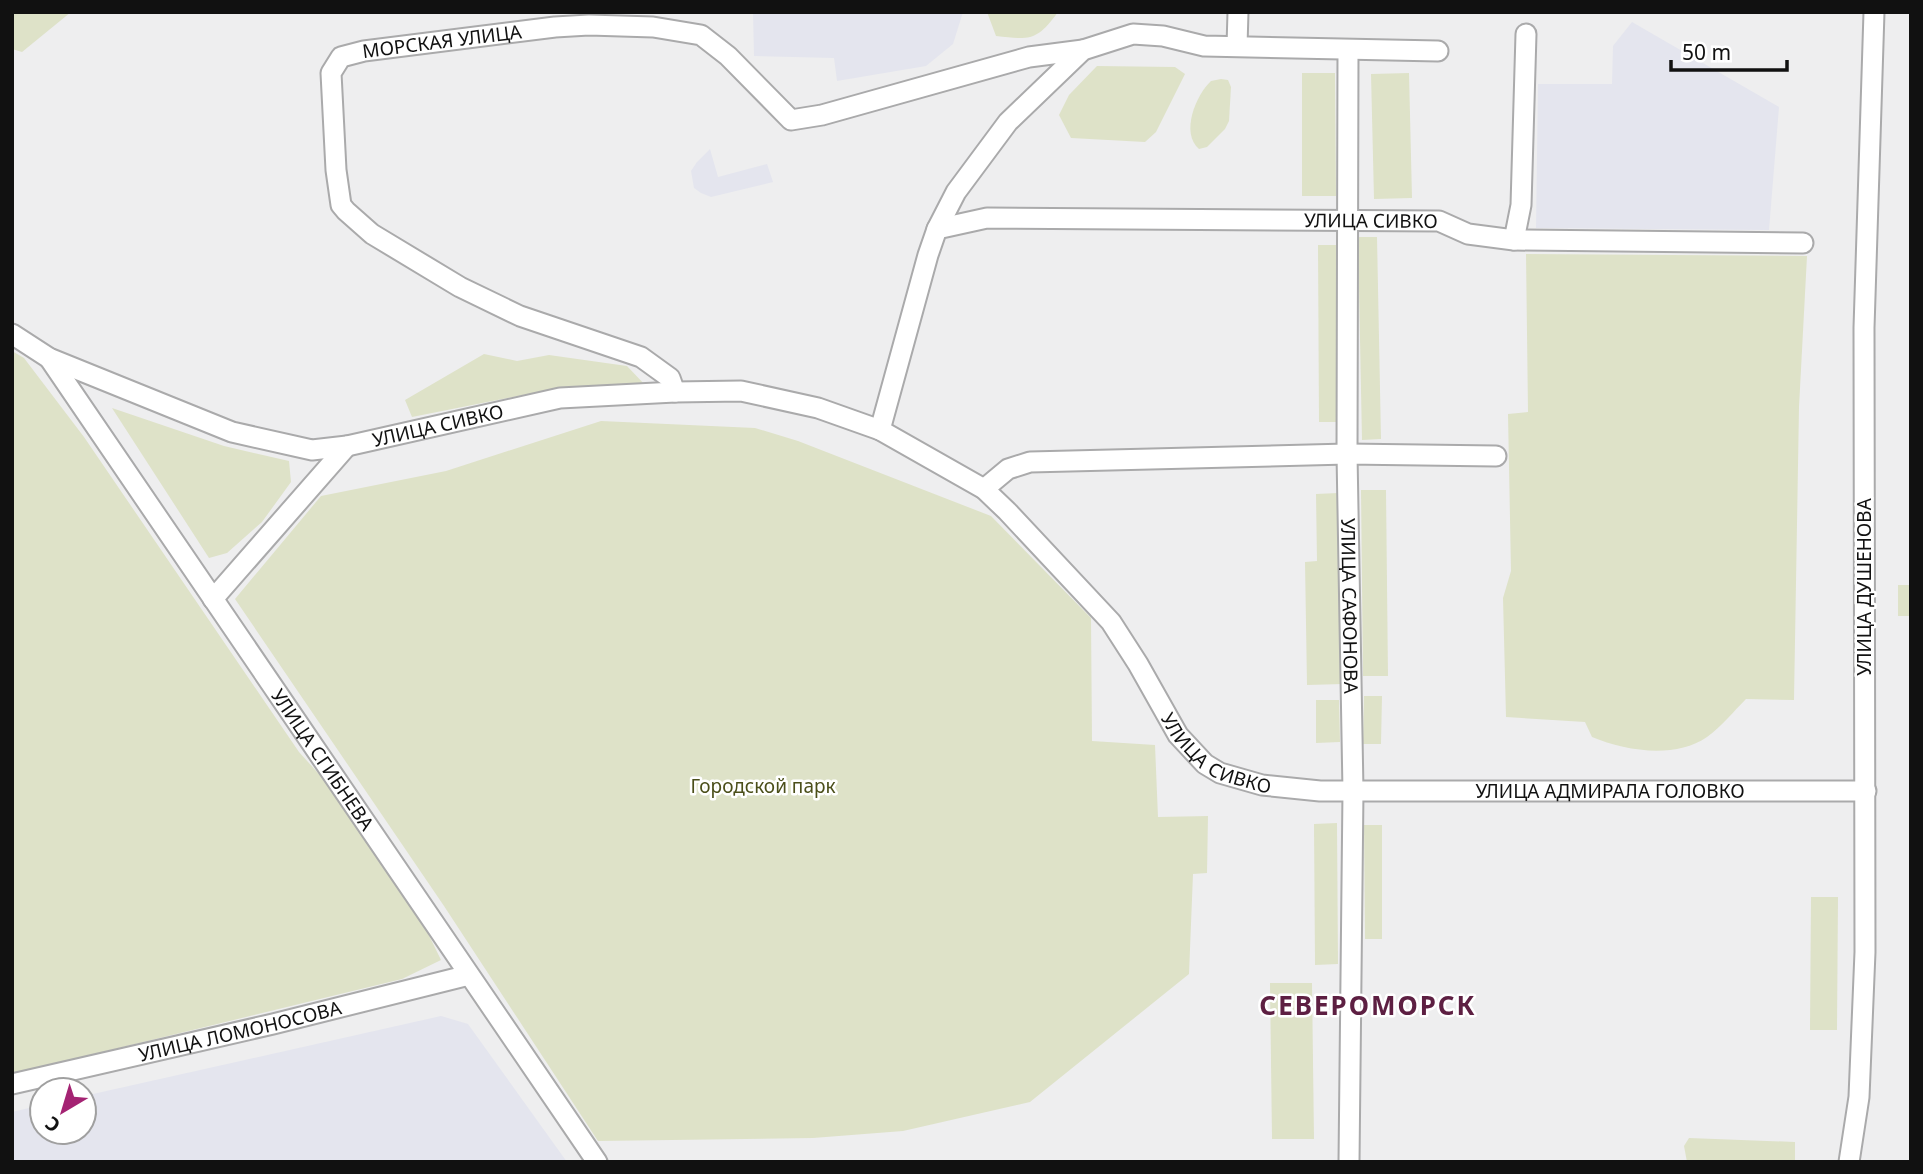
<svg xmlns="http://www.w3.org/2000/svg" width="1923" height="1174" viewBox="0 0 1923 1174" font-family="'Noto Sans',sans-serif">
	<rect width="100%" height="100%" fill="#eeeeef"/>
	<!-- built -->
	<g fill="#e4e5ee">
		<path d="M753,12H963L953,44L926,66L837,81L834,58L754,56Z"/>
		<path d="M1632,22L1779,107L1769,230L1536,228L1538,84H1612L1613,46Z"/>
		<path d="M710,149L718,177L767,164L773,182L711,197L701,193L694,188L691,171L697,162Z"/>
		<path d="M441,1016L468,1024L567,1162H12V1112L42,1105V1132H84V1096Z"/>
	</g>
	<!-- green -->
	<g fill="#dee2c8">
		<path d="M15,12H71L22,52L12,49V15Z"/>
		<path d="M987,12H1058C1037,41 1030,40 996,36Z"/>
		<path d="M1097,66L1175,67L1185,74L1156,132L1145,142L1071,138L1059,115L1069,95Z"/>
		<path d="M1302,73H1335L1336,196H1302Z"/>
		<path d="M1409,73L1412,198L1374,199L1371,74Z"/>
		<path d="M1221,79L1228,80L1231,87L1229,121L1225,129L1207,147L1199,149C1180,133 1196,95 1211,81Z"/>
		<path d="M1358,237H1377L1381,439L1362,440Z"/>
		<path d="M1318,245H1338L1339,422H1319Z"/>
		<path d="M1526,254L1807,256L1799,407L1794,700L1746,699C1734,711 1721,727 1707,737C1675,759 1626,751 1592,737L1585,722L1506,717L1503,598L1511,571L1508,414L1528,412Z"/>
		<path d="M12,351L24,358L84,437L299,752L327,783L422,921L441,960L402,979L12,1074Z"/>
		<path d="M484,354L517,361L549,355L627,366L647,387L553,389L412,417L405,400Z"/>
		<path d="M112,408L224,446L289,461L291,482L262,522L227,553L209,558Z"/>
		<path d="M601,421L755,428L798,441L991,516L1091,618L1092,741L1155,745L1158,817L1208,816L1207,873L1193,874L1189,974L1030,1102L903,1131L813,1138L598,1141L444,906L235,599L321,496L446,471Z"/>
		<path d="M1361,490H1386L1388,676H1363Z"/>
		<path d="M1338,493L1343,684L1307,685L1305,562L1317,561L1316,494Z"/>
		<rect x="1898" y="585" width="13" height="31"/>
		<path d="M1364,696H1382L1381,744H1363Z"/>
		<path d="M1316,700H1339L1340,742L1316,743Z"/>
		<path d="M1337,823L1338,964L1315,965L1314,824Z"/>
		<path d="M1364,825H1382V939H1365Z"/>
		<path d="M1811,897H1838L1837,1030H1810Z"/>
		<path d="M1270,983H1312L1314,1139H1272Z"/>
		<path d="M1689,1138L1795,1142V1162H1687L1684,1146Z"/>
	</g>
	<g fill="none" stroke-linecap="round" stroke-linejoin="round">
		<!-- minor casing -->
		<g stroke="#aaaaab" stroke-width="23">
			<g id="minor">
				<path d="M1237,46L1238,12"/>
				<path id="s1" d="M1348,50L1347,454L1353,791L1349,1162"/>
				<path d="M937,229L956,192L1008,122L1083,50L1133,34L1163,36L1204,46L1438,51"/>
				<path d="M1514,240L1521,205L1526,34"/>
				<path id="s2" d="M12,334L49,358L232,432L312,450L347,446L560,398L675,392L741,391L818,408L880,430L984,489L1007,511L1111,622L1138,664L1178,735L1205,764L1220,773L1262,785L1320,791H1866"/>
				<path id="s3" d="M49,358L597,1162"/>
				<path id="s4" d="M675,392L670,378L641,357L520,316L460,287L372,234L346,211L341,205L336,170L331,73L341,57L364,51L555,27L589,25L653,27L701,35L728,56L791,120L822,115L1029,57L1083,50"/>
				<path id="s5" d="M880,430L928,255L937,229L987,218L1439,221L1468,234L1514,240L1803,243"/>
				<path d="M984,489L1008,469L1030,462L1347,454L1496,456"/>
				<path d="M213,599L347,446"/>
				<path id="s6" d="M12,1084L273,1024L469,975"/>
				<path d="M1849,1162L1859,1097L1865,952L1864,328L1874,12"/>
			</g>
		</g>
		<!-- minor -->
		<use href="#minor" stroke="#fff" stroke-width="19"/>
	</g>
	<g text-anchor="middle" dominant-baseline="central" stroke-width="5" stroke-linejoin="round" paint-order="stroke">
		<!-- street labels -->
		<g font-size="19" fill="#111" stroke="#fff">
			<text stroke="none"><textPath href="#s4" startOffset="644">МОРСКАЯ УЛИЦА</textPath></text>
			<text stroke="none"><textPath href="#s5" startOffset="644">УЛИЦА СИВКО</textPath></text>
			<text stroke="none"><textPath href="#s2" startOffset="452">УЛИЦА СИВКО</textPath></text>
			<text transform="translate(1864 587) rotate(-90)">УЛИЦА ДУШЕНОВА</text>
			<text stroke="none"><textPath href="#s1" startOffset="556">УЛИЦА САФОНОВА</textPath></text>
			<text stroke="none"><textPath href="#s2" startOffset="1381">УЛИЦА СИВКО</textPath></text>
			<text stroke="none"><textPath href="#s3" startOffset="486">УЛИЦА СГИБНЕВА</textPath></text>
			<text stroke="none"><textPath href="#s2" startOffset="1787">УЛИЦА АДМИРАЛА ГОЛОВКО</textPath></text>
			<text stroke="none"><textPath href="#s6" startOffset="234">УЛИЦА ЛОМОНОСОВА</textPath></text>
		</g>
		<!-- park labels -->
		<g font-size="19" fill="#4b4f1a" stroke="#fff">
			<text x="763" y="786">Городской парк</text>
		</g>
		<!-- district labels -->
		<g font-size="26" font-weight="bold" letter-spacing="2" fill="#5d1f42" stroke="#fff">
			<text x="1368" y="1005">СЕВЕРОМОРСК</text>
		</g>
	</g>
	<!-- border -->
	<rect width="1923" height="1174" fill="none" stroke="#111111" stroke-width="28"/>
	<!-- north arrow -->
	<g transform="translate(63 1111) rotate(218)"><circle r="33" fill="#ffffff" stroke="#a0a0a0" stroke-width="2"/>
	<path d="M0-5L12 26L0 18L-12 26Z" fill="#a42373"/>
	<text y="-10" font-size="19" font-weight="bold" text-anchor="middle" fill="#111111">С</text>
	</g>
	<!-- scale -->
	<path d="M1671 60v10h116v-10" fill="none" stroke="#111111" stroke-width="3.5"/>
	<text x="1682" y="60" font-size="21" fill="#111111" stroke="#ffffff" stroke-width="5" paint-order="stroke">50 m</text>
</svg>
